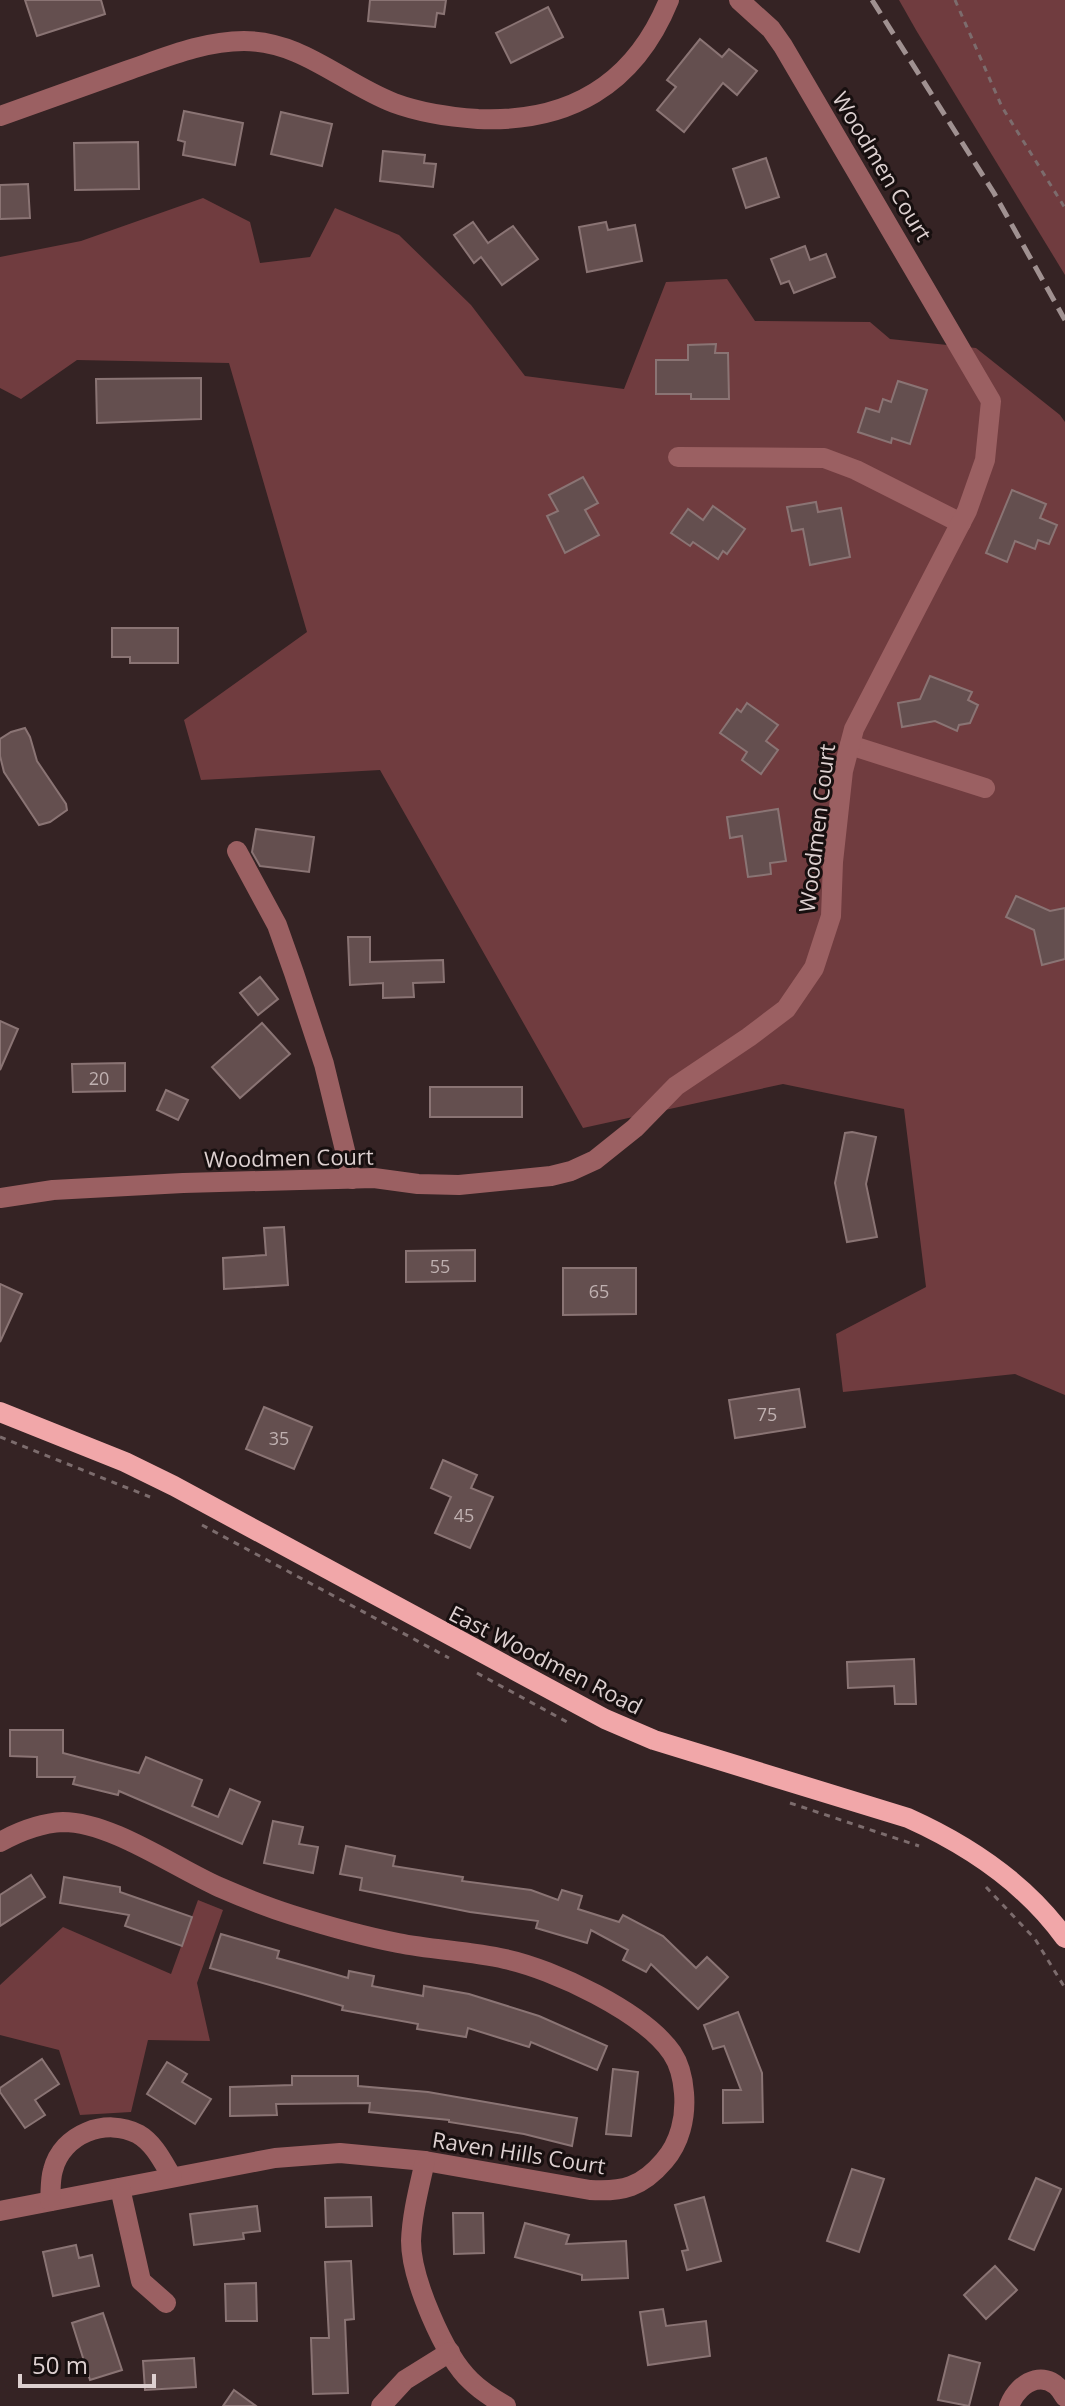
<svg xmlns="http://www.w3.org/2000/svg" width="1065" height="2406" viewBox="0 0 1065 2406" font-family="'Open Sans',sans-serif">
	<rect width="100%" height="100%" fill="#352324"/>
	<!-- green -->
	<g fill="#703c3f">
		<path d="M899,0H1065V275L916,30Z"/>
		<path d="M203,198L250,222L260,263L310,257L335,208L399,235L471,305L525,376L624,389L666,282L727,279L755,321L870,322L890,339L976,348L1060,415L1065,422V1395L1015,1374L843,1392L836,1334L926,1287L904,1109L783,1084L583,1128L380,770L201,780L184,720L307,632L229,363L77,360L21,399L0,388V257L81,241Z"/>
		<path d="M198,1900L223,1910L197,1983L210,2041L148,2040L131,2112L80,2115L59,2050L0,2035V1985L63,1927L171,1974Z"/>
	</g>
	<!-- building -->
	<g fill="#644f4f" stroke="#8a7474" stroke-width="2">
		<path d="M25,0H101L105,14L37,36Z"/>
		<path d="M370,0H446L444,14L437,13L435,27L368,21Z"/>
		<path d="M548,7L563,37L511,63L496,33Z"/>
		<path d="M700,39L722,57L729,49L757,71L737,95L723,83L684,132L657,110L676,87L667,80Z"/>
		<path d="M184,111L243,123L235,165L183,155L185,142L178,140Z"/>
		<path d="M281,112L332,124L322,166L271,154Z"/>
		<path d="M138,142L139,189L75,190L74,143Z"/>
		<path d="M383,151L425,155L424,163L436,164L433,187L380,181Z"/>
		<path d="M766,158L779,197L746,208L733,169Z"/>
		<path d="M28,184L30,218L0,219V185Z"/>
		<path d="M473,222L488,243L513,226L538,259L502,285L481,257L474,263L454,235Z"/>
		<path d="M606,222L608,230L635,225L642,261L587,272L579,227Z"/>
		<path d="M805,246L810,260L826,254L835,277L794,293L789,281L781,284L771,259Z"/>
		<path d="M716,344L715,353H728L729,399H691V394H656V360H688V345Z"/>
		<path d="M201,378V419L97,423L96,379Z"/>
		<path d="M898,381L927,390L910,444L892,438L891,443L858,432L866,408L879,412L883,399L891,402Z"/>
		<path d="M583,477L598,503L585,510L599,535L565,553L547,516L558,511L549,495Z"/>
		<path d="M1012,490L1046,504L1040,518L1057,525L1049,544L1038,540L1035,549L1015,541L1007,562L986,553Z"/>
		<path d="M816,502L818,512L841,508L850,557L810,565L803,529L792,531L787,507Z"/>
		<path d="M713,506L745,529L727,554L723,551L718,559L693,542L690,546L671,533L688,509L703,520Z"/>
		<path d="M112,628H178V663H130V657H112Z"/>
		<path d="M930,676L972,692L968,700L978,705L970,723L959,725L957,731L935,721L902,727L898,703L920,699Z"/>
		<path d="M747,703L778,725L766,741L778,750L761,774L742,760L747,752L720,733L737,709L741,712Z"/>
		<path d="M25,728L30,737L37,761L66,804L67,810L50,822L39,825L4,772L0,756V739L11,732Z"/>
		<path d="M778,809L786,861L770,863L771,874L748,877L742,836L730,838L727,817Z"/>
		<path d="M256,829L314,837L309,872L260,866L252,852Z"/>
		<path d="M1016,896L1050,911L1065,908V959L1042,965L1034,930L1006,917Z"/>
		<path d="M348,937H370V962L443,960L444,982L413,983L414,997L383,998V983L350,985Z"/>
		<path d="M260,977L278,999L258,1015L240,993Z"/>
		<path d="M0,1021L18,1029L0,1070Z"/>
		<path d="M262,1023L290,1054L240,1098L212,1067Z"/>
		<path d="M125,1063V1091L73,1092L72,1064Z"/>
		<rect x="430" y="1087" width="92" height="30"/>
		<path d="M166,1090L188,1100L178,1120L157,1110Z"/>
		<path d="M852,1132L876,1137L866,1184L877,1237L847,1242L835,1183L845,1133Z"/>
		<path d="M284,1227L288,1285L224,1289L223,1258L266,1255L264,1228Z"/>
		<path d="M475,1250V1281L406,1282V1251Z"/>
		<path d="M563,1268H636V1314L563,1315Z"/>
		<path d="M0,1284L22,1294L0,1342Z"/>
		<path d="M799,1389L805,1427L735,1438L729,1400Z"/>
		<path d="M264,1407L312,1427L294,1469L246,1449Z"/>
		<path d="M443,1460L477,1475L471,1488L493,1497L470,1548L435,1533L451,1497L431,1488Z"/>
		<path d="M914,1659L916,1704H895L894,1686L848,1688L847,1662Z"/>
		<path d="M10,1730H63V1753L139,1773L146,1757L202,1780L192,1806L218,1817L230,1789L260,1802L242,1844L119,1791L118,1795L73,1784L75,1777H37V1757L10,1756Z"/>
		<path d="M273,1821L303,1827L299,1844L318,1847L313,1873L264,1863Z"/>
		<path d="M346,1846L395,1856L393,1866L463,1877L462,1881L531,1890L558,1900L562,1890L582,1896L578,1909L619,1922L623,1915L663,1936L696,1968L707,1957L728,1977L698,2009L651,1964L646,1972L623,1960L628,1950L591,1930L587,1943L536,1928L538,1921L470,1912L360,1890L362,1878L340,1874Z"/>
		<path d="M31,1875L45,1897L0,1926V1895Z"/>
		<path d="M64,1877L120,1887V1892L192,1917L182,1946L125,1926L129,1915L60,1903Z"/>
		<path d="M221,1934L279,1951L277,1958L348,1978L349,1971L374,1976L372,1986L423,1996L424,1986L469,1994L539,2016L607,2046L597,2070L531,2042L529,2047L468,2028L466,2037L417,2029L418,2024L342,2010L343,2006L210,1968Z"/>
		<path d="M738,2012L762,2073L763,2122L723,2123V2090H741L724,2046L713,2049L704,2025Z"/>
		<path d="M42,2059L59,2084L35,2100L45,2115L25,2128L0,2092V2088Z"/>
		<path d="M167,2062L187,2074L182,2082L211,2099L195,2124L147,2094Z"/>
		<path d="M613,2069L638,2072L631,2136L606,2134Z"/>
		<path d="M292,2076H358V2086L428,2092L577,2118L572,2146L524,2134L449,2122V2120L369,2112L370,2103L276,2104L277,2115L230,2116V2087L292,2085Z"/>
		<path d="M852,2169L884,2179L859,2252L827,2241Z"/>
		<path d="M1036,2178L1061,2189L1034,2250L1009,2239Z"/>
		<path d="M371,2197L372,2226L326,2227L325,2198Z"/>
		<path d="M704,2197L721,2261L687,2270L682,2251L688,2250L675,2205Z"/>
		<path d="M257,2206L260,2231L243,2233L244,2239L194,2245L190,2214Z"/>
		<path d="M453,2213H483L484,2253L454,2254Z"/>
		<path d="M525,2223L569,2235L566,2244L626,2241L628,2278L582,2280V2275L515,2257Z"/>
		<path d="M76,2245L79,2258L92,2255L99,2286L53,2296L43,2252Z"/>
		<path d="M351,2261L354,2319L345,2320L348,2393L313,2394L311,2338H329L325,2262Z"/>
		<path d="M995,2266L1017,2290L986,2319L964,2295Z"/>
		<path d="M256,2283L257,2321H226L225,2284Z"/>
		<path d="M663,2309L666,2326L706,2321L710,2356L648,2365L640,2312Z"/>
		<path d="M103,2313L122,2370L90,2380L72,2323Z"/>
		<path d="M949,2355L980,2363L969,2406L938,2400Z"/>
		<path d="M194,2358L196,2387L145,2390L143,2361Z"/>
		<path d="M234,2390L256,2406H223Z"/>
	</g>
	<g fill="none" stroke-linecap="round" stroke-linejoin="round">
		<!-- path -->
		<g stroke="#7c6c6d" stroke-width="3" stroke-dasharray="6 6" stroke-linecap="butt">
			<path d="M955,0L1002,107L1065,208"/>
			<path d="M0,1437L150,1497"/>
			<path d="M202,1525L449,1658"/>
			<path d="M477,1673L569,1723"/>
			<path d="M790,1803L919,1846"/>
			<path d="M986,1887L1035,1939L1065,1988"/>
		</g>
		<!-- minor -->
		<g stroke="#9b6062" stroke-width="20">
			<path d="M0,116C42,101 84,86 126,71C164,58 203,41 244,41C302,41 342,83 394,103C421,113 449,117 478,119C568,123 634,86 669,0"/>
			<path d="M678,457L824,458L856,470L961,523"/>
			<path d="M850,745L985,788"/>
			<path d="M237,851L277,925L294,973L324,1064L352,1179"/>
			<path d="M0,1198L53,1190L183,1183L374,1178L418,1184L459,1185L551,1176L571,1171L595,1160L635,1128L676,1086L749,1037L786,1009L814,968L831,916L833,862L843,771L854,729L967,511L985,460L991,401L783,46L771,29L739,0"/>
			<path d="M0,1842C20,1831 40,1823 63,1822C111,1822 174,1867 219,1887C242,1897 267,1907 292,1915C327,1926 362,1936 398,1943C433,1950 470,1951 505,1959C553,1969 644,2012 672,2053C680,2065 683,2079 684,2093C686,2117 680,2143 664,2161C642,2187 623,2192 590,2190L425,2161L340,2153L275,2158L0,2211"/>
			<path d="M425,2161C419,2188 412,2214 411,2241C411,2278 444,2356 471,2381C481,2391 494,2399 506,2406"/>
			<path d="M120,2188L141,2281L166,2303"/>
			<path d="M50,2201C51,2191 50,2180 53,2170C62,2134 106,2117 138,2134C154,2143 163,2162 172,2177"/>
			<path d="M381,2406L405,2380L450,2352"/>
			<path d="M1009,2406C1020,2379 1049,2367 1065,2397"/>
		</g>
		<!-- major -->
		<path stroke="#f1a7a9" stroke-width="20" d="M0,1412L125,1462L174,1486L605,1719L654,1740L908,1818C968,1845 1026,1884 1065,1938"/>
		<!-- rail -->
		<path stroke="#a09191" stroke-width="5" stroke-dasharray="16 8" stroke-linecap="butt" d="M872,0L994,193L1065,320"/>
	</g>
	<g text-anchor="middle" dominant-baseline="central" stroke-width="6" stroke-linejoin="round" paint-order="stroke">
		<!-- number labels -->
		<g font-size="18" fill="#bfb0b0">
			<text x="99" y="1078">20</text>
			<text x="440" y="1266">55</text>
			<text x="599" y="1291">65</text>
			<text x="767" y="1414">75</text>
			<text x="279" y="1438">35</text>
			<text x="464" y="1515">45</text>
		</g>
		<!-- street labels -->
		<g font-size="22" fill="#ddd0d0" stroke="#170f0f">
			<text transform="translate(883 166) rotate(59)">Woodmen Court</text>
			<text transform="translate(816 828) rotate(-83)">Woodmen Court</text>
			<text transform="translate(289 1157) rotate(-1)">Woodmen Court</text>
			<text transform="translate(546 1659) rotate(27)">East Woodmen Road</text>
			<text transform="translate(519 2152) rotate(9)">Raven Hills Court</text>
		</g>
	</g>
	<!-- scale -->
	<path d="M20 2374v12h134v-12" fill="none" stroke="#ddd0d0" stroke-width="4"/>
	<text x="32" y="2374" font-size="24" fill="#ddd0d0" stroke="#170f0f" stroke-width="6" paint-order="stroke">50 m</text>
</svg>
